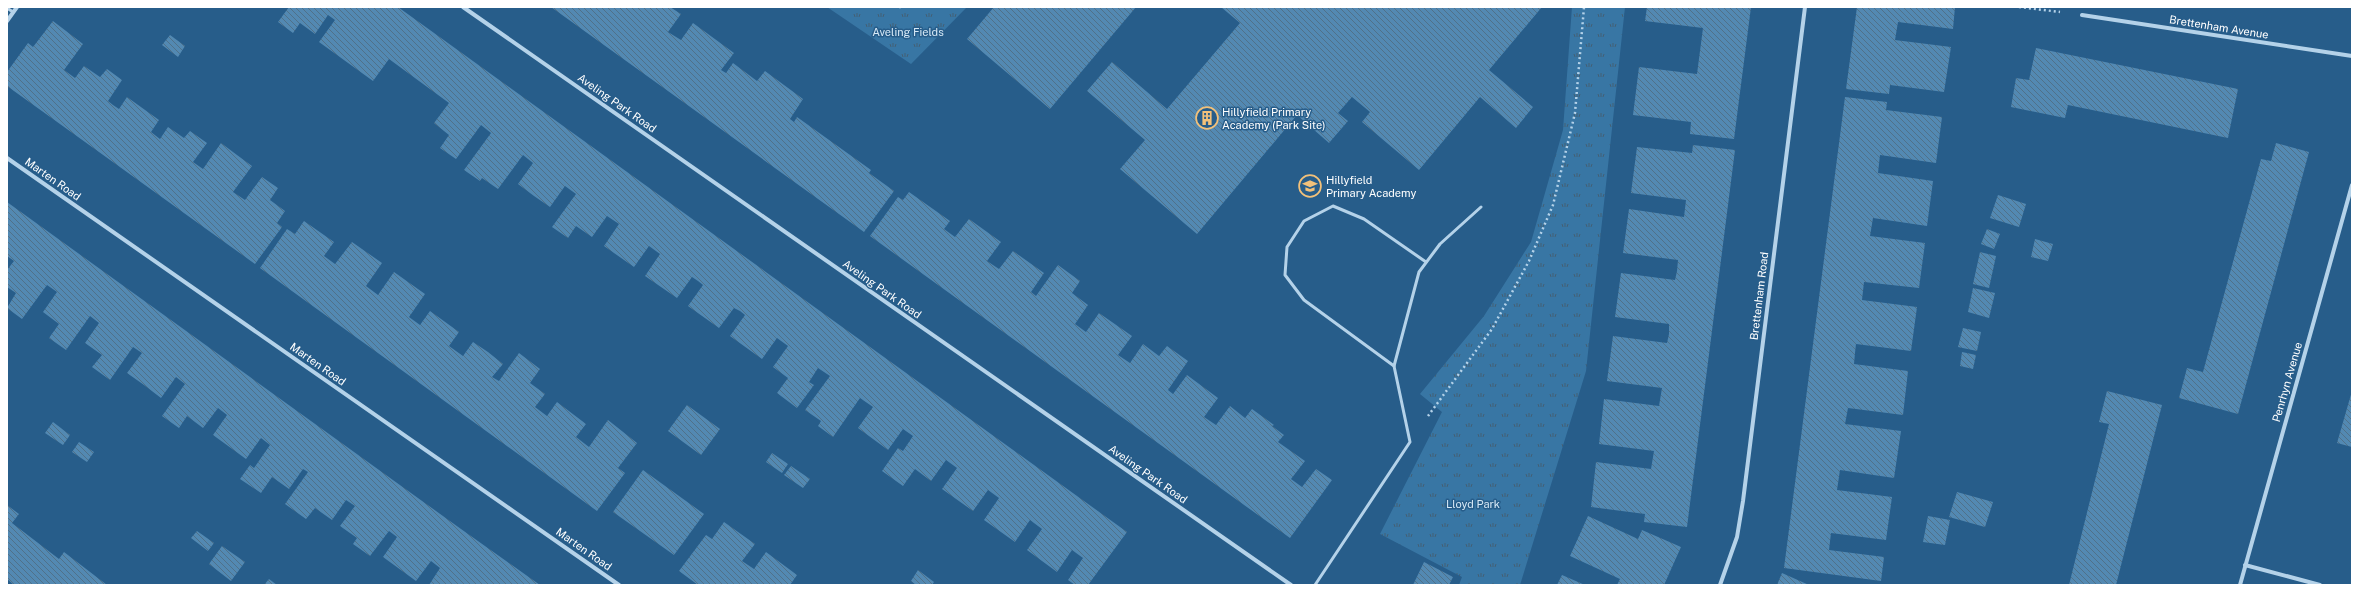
<svg xmlns="http://www.w3.org/2000/svg" width="2359" height="592" viewBox="0 0 2359 592" font-family="'Public Sans',sans-serif">
	<defs>
		<pattern id="park-tufts" width="24" height="20" patternUnits="userSpaceOnUse"><rect width="24" height="20" fill="#3876a4"/><path d="M3 7l-1-3M5 7V3M7 7l1-3M15 17l-1-3M17 17v-4M19 17l1-3" fill="none" stroke="#435f74"/></pattern>
		<pattern id="building-back-hatch" width="6" height="6" patternUnits="userSpaceOnUse"><rect width="6" height="6" fill="#5389b2"/><path d="M-1 5l2 2M0 0l6 6M5-1l2 2" fill="none" stroke="#507189"/></pattern>
	</defs>
	<rect width="100%" height="100%" fill="#275d8a"/>
	<!-- park -->
	<g fill="url(#park-tufts)">
		<path d="M827,7H967L911,64Z"/>
		<path d="M1572,7H1625L1586,371L1520,585H1459L1462,577L1380,534L1442,412L1420,394L1484,316L1531,242L1563,130Z"/>
	</g>
	<!-- building -->
	<g fill="url(#building-back-hatch)">
		<path d="M289,7H398L1127,532L1088,585H1075L1068,580L1083,558L1072,550L1057,572L1027,550L1042,529L1030,520L1015,542L984,520L999,498L988,490L973,511L942,489L957,468L946,460L931,481L915,469L903,486L882,471L898,448L903,451L913,436L903,429L888,450L858,428L873,407L860,398L833,437L818,426L821,421L805,410L830,376L818,368L809,382L814,385L797,408L777,393L788,378L773,367L788,346L777,338L762,359L730,336L745,315L740,311L734,308L719,328L688,306L703,285L698,281L692,277L677,298L645,276L660,254L649,246L634,267L604,246L619,224L607,216L592,237L576,226L568,238L552,227L576,194L565,186L550,207L534,196L518,184L533,163L523,155L498,189L482,178L480,181L464,170L491,133L481,125L456,159L440,148L449,135L434,123L449,103L389,59L373,81L319,42L335,20L328,15L315,34L300,23L293,33L278,22Z"/>
		<path d="M551,7H670L681,14L668,32L681,40L693,23L734,53L721,70L726,73L733,63L757,81L765,71L803,99L790,119L794,122L797,117L871,170L869,173L894,191L864,232Z"/>
		<path d="M994,7H1136L1050,109L967,39Z"/>
		<path d="M1221,7H1542L1489,70L1533,107L1516,128L1480,97L1419,170L1362,122L1370,112L1352,97L1338,113L1348,121L1329,143L1297,115L1197,234L1120,169L1145,140L1087,91L1112,62L1167,109L1240,23Z"/>
		<path d="M1647,7H1751L1734,139L1690,134L1691,122L1633,115L1639,67L1697,74L1703,28L1645,21Z"/>
		<path d="M1857,7H1955L1953,29L1898,22L1895,40L1951,47L1944,92L1890,85L1889,94L1846,89Z"/>
		<path d="M53,21L83,44L64,70L75,78L84,66L100,77L107,69L122,80L108,101L113,105L119,109L127,97L159,120L151,132L160,139L168,127L184,138L190,131L207,143L193,162L203,169L221,143L237,155L252,166L233,192L245,200L262,177L278,188L270,200L285,211L277,223L282,227L255,264L7,86V72L28,43L33,47Z"/>
		<path d="M170,35L185,46L178,57L162,45Z"/>
		<path d="M2036,48L2238,89L2228,138L2068,105L2065,118L2011,107L2016,78L2029,80Z"/>
		<path d="M1845,97L1887,102L1886,110L1942,117L1936,163L1880,155L1878,173L1933,181L1927,226L1873,218L1870,236L1925,243L1919,288L1864,282L1862,300L1917,307L1911,351L1856,344L1855,353L1854,364L1908,371L1903,415L1848,408L1845,424L1901,431L1894,478L1840,470L1837,490L1892,497L1886,540L1831,533L1829,550L1884,557L1881,581L1784,568Z"/>
		<path d="M2276,143L2309,152L2238,414L2179,398L2187,368L2203,372L2261,159L2271,161Z"/>
		<path d="M1693,145L1735,150L1687,527L1644,522L1645,514L1591,507L1596,462L1651,469L1654,451L1599,444L1604,399L1659,406L1662,388L1607,381L1613,336L1667,343L1669,334V324L1615,317L1621,273L1675,280L1677,271L1678,260L1623,253L1629,209L1684,217L1686,200L1631,193L1637,147L1692,153Z"/>
		<path d="M909,192L950,221L944,229L955,237L969,219L1001,242L987,261L999,269L1013,251L1044,273L1031,292L1036,296L1058,265L1080,281L1072,293L1088,305L1075,324L1086,332L1099,313L1132,336L1118,355L1130,363L1143,344L1159,356L1167,346L1188,361L1168,390L1173,394L1187,375L1218,398L1204,417L1216,425L1230,406L1245,418L1252,409L1274,425L1272,426L1284,435L1278,442L1305,461L1291,479L1302,487L1316,469L1332,480L1290,538L870,236L898,197L903,200Z"/>
		<path d="M1998,195L2026,204L2019,227L1990,218Z"/>
		<path d="M7,202L461,529L540,585H429L440,568L431,561L416,581L383,557L397,537L389,531L370,556L353,544L357,538L340,526L355,506L346,500L332,520L315,508L306,519L285,504L308,472L303,469L289,489L272,477L261,493L240,479L250,465L254,468L270,445L261,438L246,459L213,435L227,415L218,408L203,428L187,416L179,428L162,416L185,384L176,377L161,398L144,385L127,373L142,353L133,347L110,380L92,367L102,355L85,343L99,323L90,316L66,350L49,338L59,324L43,312L57,292L47,285L22,319L7,308L16,293L7,287V270L14,261L7,256Z"/>
		<path d="M304,221L334,242L324,256L335,264L352,242L382,263L366,286L378,295L394,272L425,294L409,317L420,325L430,311L459,332L449,346L463,356L473,342L488,352L503,364L492,377L499,381L519,353L540,369L530,383L545,394L535,407L547,416L557,402L586,424L576,437L589,447L608,420L637,443L618,468L625,473L597,511L260,268L287,229L295,234Z"/>
		<path d="M1987,229L2000,234L1994,249L1981,244Z"/>
		<path d="M2035,239L2053,244L2048,261L2031,257Z"/>
		<path d="M1980,252L1996,256L1989,288L1973,284Z"/>
		<path d="M1973,288L1995,293L1989,318L1968,312Z"/>
		<path d="M1963,328L1981,332L1977,351L1958,347Z"/>
		<path d="M1962,352L1976,355L1973,369L1960,366Z"/>
		<path d="M2107,391L2162,405L2116,585H2069L2109,424L2099,422Z"/>
		<path d="M2352,391V447L2337,443Z"/>
		<path d="M687,405L720,429L701,455L668,431Z"/>
		<path d="M53,422L70,435L63,445L45,433Z"/>
		<path d="M79,442L94,452L87,462L72,452Z"/>
		<path d="M772,453L788,464L782,473L766,462Z"/>
		<path d="M791,466L810,479L803,488L784,475Z"/>
		<path d="M643,470L704,514L674,555L613,512Z"/>
		<path d="M1957,492L1993,502L1985,527L1949,517Z"/>
		<path d="M7,505L19,514L12,523L59,559L64,552L107,585H14L7,579Z"/>
		<path d="M1588,516L1638,539L1642,530L1681,547L1664,585H1617L1620,579L1570,556Z"/>
		<path d="M1928,516L1950,520L1945,545L1923,542Z"/>
		<path d="M724,522L755,544L742,561L754,569L766,552L797,575L790,585H698L679,571L706,535L712,539Z"/>
		<path d="M197,531L214,543L208,551L191,538Z"/>
		<path d="M222,546L245,562L231,581L209,564Z"/>
		<path d="M1424,562L1453,577L1449,585H1413Z"/>
		<path d="M918,570L934,582L932,585H916L911,581Z"/>
		<path d="M1782,573L1809,585H1777Z"/>
		<path d="M1562,575L1585,585H1557Z"/>
		<path d="M269,579L277,585H264Z"/>
	</g>
	<g fill="none" stroke-linecap="round" stroke-linejoin="round">
		<!-- path -->
		<g stroke="#b4d2e9" stroke-width="2.5" stroke-dasharray="2 3" stroke-linecap="butt">
			<path d="M899,7H904"/>
			<path d="M2019,7L2060,12"/>
			<path d="M1428,416L1492,329L1529,261L1553,205L1575,113L1584,7"/>
		</g>
		<!-- lane -->
		<g stroke="#b4d2e9" stroke-width="3">
			<path d="M7,8L13,12"/>
			<path d="M1394,366L1304,300L1285,275L1287,247L1304,221L1333,206L1364,219L1426,262"/>
			<path d="M1315,585L1410,442L1394,366L1419,272L1440,244L1481,207"/>
		</g>
		<!-- street -->
		<g stroke="#b4d2e9" stroke-width="4">
			<path d="M463,7L1291,585"/>
			<path d="M2082,15L2352,56"/>
			<path d="M7,21L17,7"/>
			<path d="M7,158L619,585"/>
			<path d="M2245,565L2320,585"/>
			<path d="M1720,585L1737,537L1743,501L1805,7"/>
			<path d="M2240,585L2352,185"/>
		</g>
	</g>
	<!-- icons -->
	<defs>
		<g id="building-ring" transform="scale(1.15)"><circle r="9.5" fill="#275d8a" stroke="#f2c17a" stroke-width="1.5"/><path d="M-4-6H4V6H1V3H-1V6H-4ZM-2.5-4.3h1.7v1.8h-1.7ZM.8-4.3h1.7v1.8H.8ZM-2.5-1h1.7V.8h-1.7ZM.8-1h1.7V.8H.8Z" fill="#f2c17a"/></g>
		<g id="school-ring" transform="scale(1.15)"><circle r="9.5" fill="#275d8a" stroke="#f2c17a" stroke-width="1.5"/><path d="M0-5L7-2L0 1L-7-2ZM-4 1L0 2.5L4 1V4Q0 6-4 4Z" fill="#f2c17a"/></g>
	</defs>
	<g fill-rule="evenodd">
		<use href="#building-ring" x="1207" y="118"/>
		<use href="#school-ring" x="1310" y="186"/>
	</g>
	<g text-anchor="middle" dominant-baseline="central" stroke-width="3" stroke-linejoin="round" paint-order="stroke">
		<!-- street labels -->
		<g font-size="11" fill="#fff" stroke="#275d8a">
			<text transform="translate(2219 27) rotate(9)">Brettenham Avenue</text>
			<text transform="translate(617 103) rotate(35)">Aveling Park Road</text>
			<text transform="translate(53 179) rotate(35)">Marten Road</text>
			<text transform="translate(882 289) rotate(35)">Aveling Park Road</text>
			<text transform="translate(1759 296) rotate(-83)">Brettenham Road</text>
			<text transform="translate(318 364) rotate(35)">Marten Road</text>
			<text transform="translate(2287 382) rotate(-74)">Penrhyn Avenue</text>
			<text transform="translate(1148 474) rotate(35)">Aveling Park Road</text>
			<text transform="translate(584 549) rotate(35)">Marten Road</text>
		</g>
		<!-- park labels -->
		<g font-size="11" fill="#d8eaf7" stroke="#275d8a">
			<text x="908" y="32">Aveling Fields</text>
			<text x="1473" y="504">Lloyd Park</text>
		</g>
		<!-- poi labels -->
		<g font-size="11" fill="#fff" stroke="#275d8a" text-anchor="start">
			<text x="1222" y="112">Hillyfield Primary<tspan x="1222" dy="13">Academy (Park Site)</tspan></text>
			<text x="1326" y="180">Hillyfield<tspan x="1326" dy="13">Primary Academy</tspan></text>
		</g>
	</g>
	<!-- border -->
	<rect width="2359" height="592" fill="none" stroke="#ffffff" stroke-width="16"/>
</svg>
